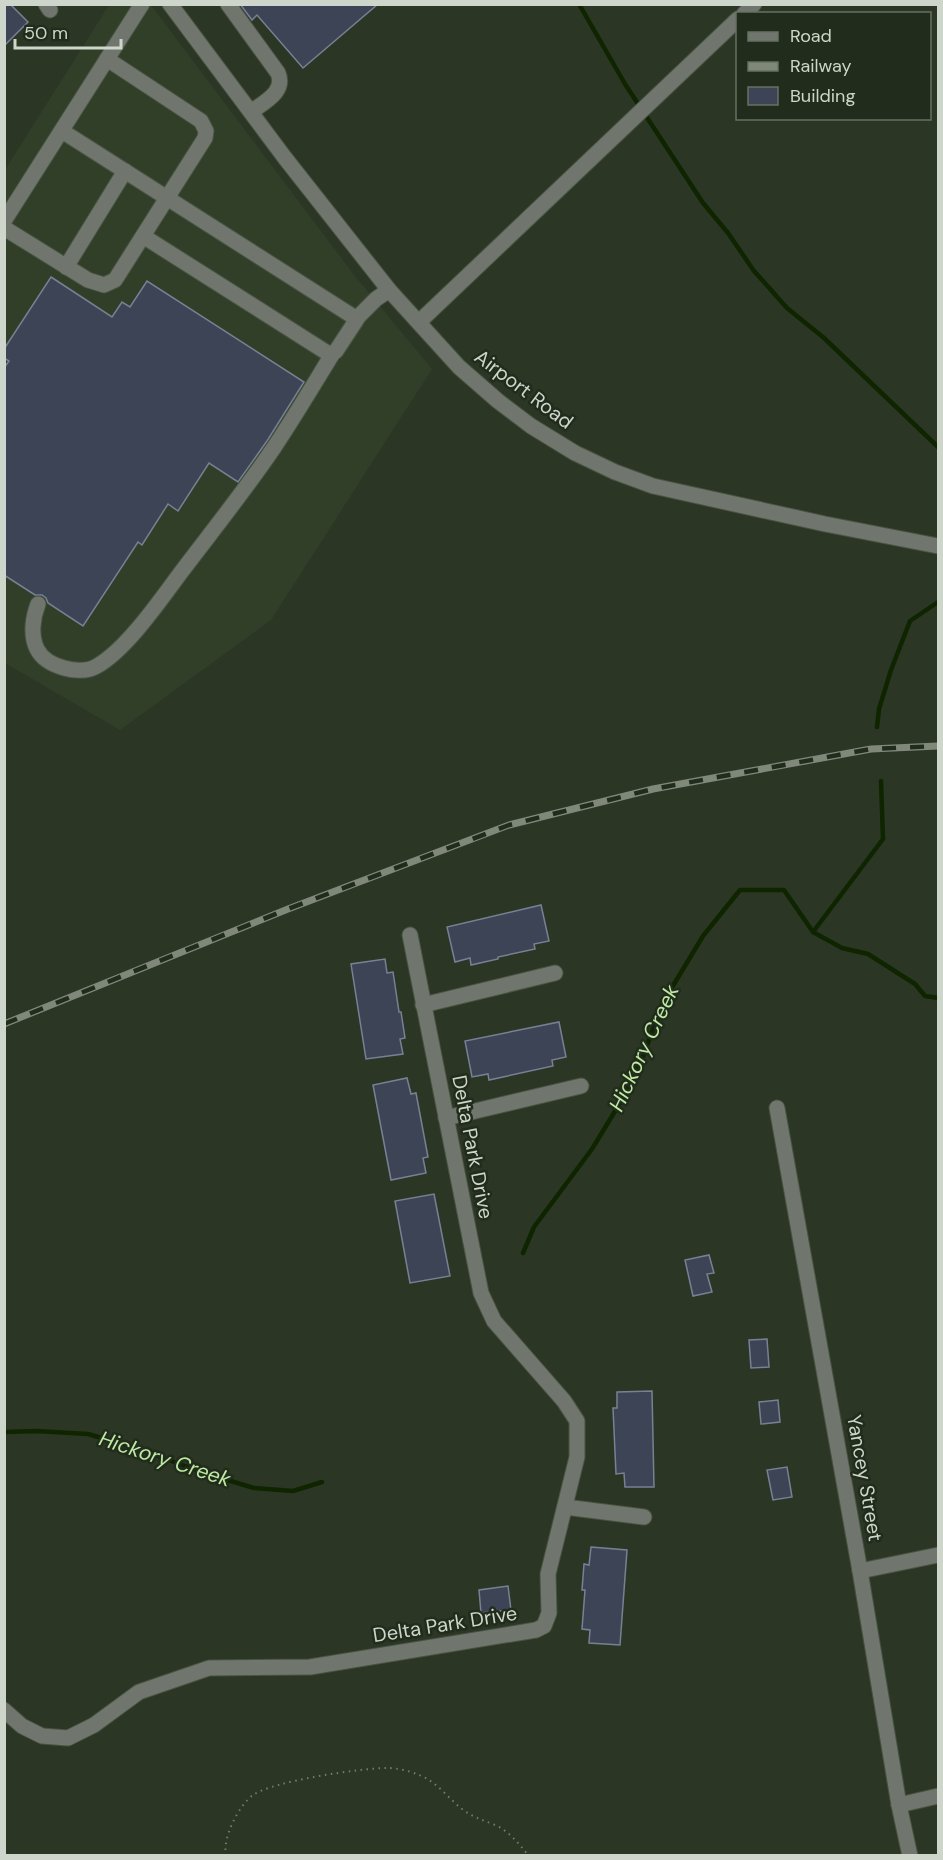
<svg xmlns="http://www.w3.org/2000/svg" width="943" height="1860" viewBox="0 0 943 1860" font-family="'DM Sans',sans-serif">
	<rect width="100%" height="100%" fill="#2c3625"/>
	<!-- built -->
	<path fill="#313f29" d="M109,5H151L354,275L432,369L271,620L120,730L5,663V170Z"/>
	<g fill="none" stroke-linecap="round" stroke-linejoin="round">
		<!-- stream -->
		<g stroke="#0e2500" stroke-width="4.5">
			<path d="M579,4L625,84L703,203L728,233L754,271L787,308L824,338L938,447"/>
			<path d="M877,727L879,709L891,670L910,621L938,602"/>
			<path d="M813,932L883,839L881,781"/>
			<path d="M523,1253L534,1227L592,1149L620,1103L643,1057L662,1004L703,936L740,890H784L813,932L842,948L868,954L915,984L925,996L938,998"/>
			<path d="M4,1432L36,1431L88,1434L139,1449L204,1473L254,1488L293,1491L322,1482"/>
		</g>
	</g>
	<!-- building -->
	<g fill="#3d4456" stroke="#788194" stroke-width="1.5">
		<path d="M4,4H10L28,22L4,46Z"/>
		<path d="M240,4H378L303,68L257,15L252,20Z"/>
		<path d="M51,277L112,317L122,302L130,307L147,281L304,382L267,441L238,482L209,463L178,511L168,504L142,545L138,542L83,626L48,603L46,598L42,595H35L4,575V368L9,361L4,358V349Z"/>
		<path d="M541,905L549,941L534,944L535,949L498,957V959L471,965L470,958L455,962L447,927Z"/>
		<path d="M385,959L387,973L393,972L399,1012H401L405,1038L400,1039L403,1054L366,1059L351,964Z"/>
		<path d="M559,1022L566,1057L552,1060L553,1066L489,1080L488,1074L472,1077L465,1041Z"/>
		<path d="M407,1078L411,1094L416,1093L428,1157L423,1158L426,1173L391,1180L373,1085Z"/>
		<path d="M434,1194L450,1276L410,1283L395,1201Z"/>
		<path d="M709,1255L714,1273L707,1274L712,1292L693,1296L685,1260Z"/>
		<path d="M767,1339L769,1367L751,1368L749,1340Z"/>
		<path d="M652,1391L654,1487H625L624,1473L616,1474L613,1408H617V1392Z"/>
		<path d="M778,1400L780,1422L761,1424L759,1402Z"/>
		<path d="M787,1467L792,1497L773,1500L767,1470Z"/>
		<path d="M591,1547L627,1550L620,1645L589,1643L590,1630L582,1629L585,1590H582L584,1564L589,1565Z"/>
		<path d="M508,1586L511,1610L481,1613L479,1590Z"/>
	</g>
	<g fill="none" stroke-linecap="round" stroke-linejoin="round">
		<!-- minor casing -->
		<g stroke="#495343" stroke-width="17">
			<g id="minor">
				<path d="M46,4L50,10"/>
				<path d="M170,4L285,158L389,290L459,367L498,401L531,426L575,453L615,472L653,486L825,524L938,546"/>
				<path d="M228,4L278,73C286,92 264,102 251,112"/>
				<path d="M744,14L754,4"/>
				<path d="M62,131L357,319L336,351L333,353L329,354L143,236"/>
				<path d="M4,221L142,4"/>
				<path d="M4,228L88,280L104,285L115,280L205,138L206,131L201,121L107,59"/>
				<path d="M66,267L125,171"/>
				<path d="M356,319L376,299L389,290"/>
				<path d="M419,322L738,19"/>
				<path d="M38,604C33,617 30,635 37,649C46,667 80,676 97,666C127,649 161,599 182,571C213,530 246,489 275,446C295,416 314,384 333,353"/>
				<path d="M423,1005L555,973"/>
				<path d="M777,1108L860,1571L899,1805L910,1856"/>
				<path d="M446,1118L581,1086"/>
				<path d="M565,1507L644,1517"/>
				<path d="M860,1571L938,1555"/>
				<path d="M4,1710L22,1726L42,1736L68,1738L94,1725L139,1692L209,1668L310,1667L536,1630L544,1626L549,1613L548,1574L577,1457V1421L564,1401L494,1321L481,1293L410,935"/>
				<path d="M899,1805L938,1796"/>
			</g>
		</g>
		<!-- path -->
		<path stroke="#747c6e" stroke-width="2" stroke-dasharray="1.5 4.5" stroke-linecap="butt" d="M226,1856C222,1838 239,1805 253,1795C273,1781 361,1768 388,1768C397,1768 410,1771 419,1775C436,1781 448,1798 462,1809C472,1817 483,1820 495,1825C509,1831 519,1844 529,1856"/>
		<!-- minor -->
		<use href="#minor" stroke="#70766d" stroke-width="15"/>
		<!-- rail casing -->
		<g stroke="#80887a" stroke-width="7">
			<path id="rail" d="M4,1024L288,909L509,825L653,789L871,749L938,746"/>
		</g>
		<!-- rail -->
		<use href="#rail" stroke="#222c1c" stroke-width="4.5" stroke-dasharray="14" stroke-linecap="butt"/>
	</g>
	<g text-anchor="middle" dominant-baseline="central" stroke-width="5" stroke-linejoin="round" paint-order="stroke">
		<!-- street labels -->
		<g font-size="20" fill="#ced5ca" stroke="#222c1c">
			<text transform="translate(524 389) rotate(37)">Airport Road</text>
			<text transform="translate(473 1147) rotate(79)">Delta Park Drive</text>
			<text transform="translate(865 1478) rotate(80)">Yancey Street</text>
			<text transform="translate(445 1624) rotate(-9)">Delta Park Drive</text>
		</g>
		<!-- water labels -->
		<g font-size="21" font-style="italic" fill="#beeaa3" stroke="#222c1c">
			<text transform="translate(644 1048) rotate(-65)">Hickory Creek</text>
			<text transform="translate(165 1459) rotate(18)">Hickory Creek</text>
		</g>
	</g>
	<!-- border -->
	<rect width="943" height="1860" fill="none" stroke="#ced5ca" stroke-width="12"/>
	<!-- legend -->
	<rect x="736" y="12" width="195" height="108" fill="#222c1c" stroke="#677062" stroke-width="1.5"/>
	<rect x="748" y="32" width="30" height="9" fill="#70766d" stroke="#677062" stroke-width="1.5"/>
	<text x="790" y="42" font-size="18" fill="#ced5ca">Road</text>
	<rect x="748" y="62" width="30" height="9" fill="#80887a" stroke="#677062" stroke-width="1.5"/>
	<text x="790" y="72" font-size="18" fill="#ced5ca">Railway</text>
	<rect x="748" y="87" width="30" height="18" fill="#3d4456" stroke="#677062" stroke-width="1.5"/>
	<text x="790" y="102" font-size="18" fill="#ced5ca">Building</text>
	<!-- scale -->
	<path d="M15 39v9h106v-9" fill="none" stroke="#ced5ca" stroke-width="3"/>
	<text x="24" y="39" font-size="18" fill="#ced5ca" stroke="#222c1c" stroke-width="4.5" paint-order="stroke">50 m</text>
</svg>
